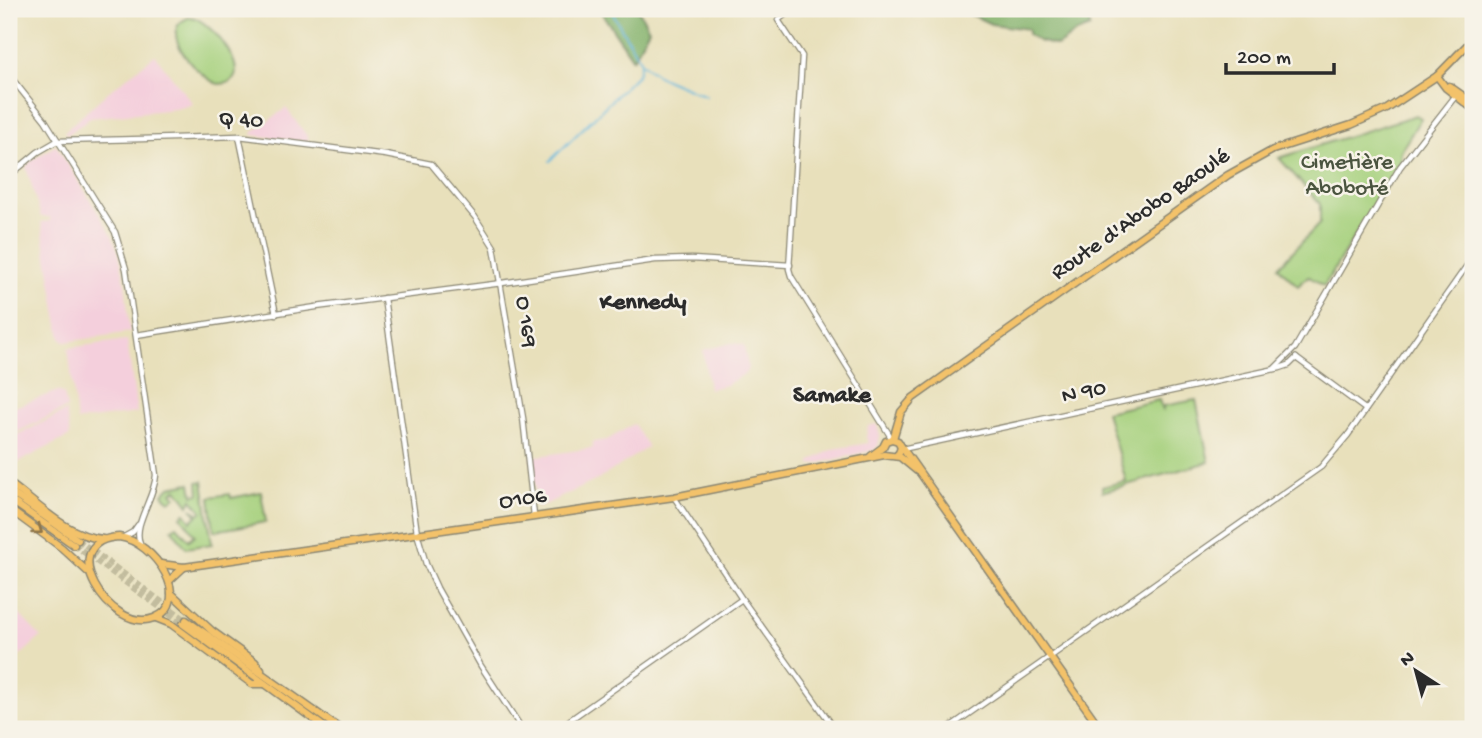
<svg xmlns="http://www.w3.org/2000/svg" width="1482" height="738" viewBox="0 0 1482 738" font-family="'Gochi Hand',sans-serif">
	<rect width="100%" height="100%" fill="#f7f3e8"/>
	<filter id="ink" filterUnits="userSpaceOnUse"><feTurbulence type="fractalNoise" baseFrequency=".0143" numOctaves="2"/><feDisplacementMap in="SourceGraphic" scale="14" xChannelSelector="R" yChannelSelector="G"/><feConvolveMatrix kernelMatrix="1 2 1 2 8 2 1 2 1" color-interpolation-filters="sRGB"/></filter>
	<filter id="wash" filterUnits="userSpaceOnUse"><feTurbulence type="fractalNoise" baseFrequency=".00686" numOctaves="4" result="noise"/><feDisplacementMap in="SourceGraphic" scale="28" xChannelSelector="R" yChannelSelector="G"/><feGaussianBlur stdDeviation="1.57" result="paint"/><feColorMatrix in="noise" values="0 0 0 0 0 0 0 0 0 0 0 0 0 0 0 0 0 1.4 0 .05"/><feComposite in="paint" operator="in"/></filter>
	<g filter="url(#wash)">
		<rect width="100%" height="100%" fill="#e8e0bb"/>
		<!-- built -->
		<g fill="#f4cfdc">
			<path d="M155,55L193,104L175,109L90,118L67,135L65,131L108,92Z"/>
			<path d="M286,108L308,137V142L252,135L253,132Z"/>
			<path d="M56,145L112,235L119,254L125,282L130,332L66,342L61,339L41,222L50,221V217H41L26,167L31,161Z"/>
			<path d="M127,340L137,413L77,421L68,348Z"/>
			<path d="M732,343L744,345L748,367L746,373L726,385L709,389L703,350Z"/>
			<path d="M58,391L64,394L67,408L9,436V409Z"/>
			<path d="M66,411L70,436L9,467V439Z"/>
			<path d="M634,424L648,447L599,479L538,508L531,457L593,448L592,442L607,440Z"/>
			<path d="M877,424L880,436L878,446L874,450L811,465V461L833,449L869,443L866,438L868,426Z"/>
			<path d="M19,614L41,637L12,663L9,658V624Z"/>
		</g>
		<!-- green -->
		<g fill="#a5d07c" stroke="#687e54" stroke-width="2">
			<path d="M191,17C210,19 262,82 220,84C207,85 149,29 191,17Z"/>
			<path d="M1416,115L1421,118L1401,151L1400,163L1324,286L1308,276L1298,286L1278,267L1320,223V204L1279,158Z"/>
			<path d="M1159,400L1163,411V406L1196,400L1209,462L1102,492V487L1126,481L1106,412Z"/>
			<path d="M203,481L212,544L186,548L172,529L177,526L189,540L195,535L181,516L185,513L191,521L197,516L191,508L198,514L202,511L192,499L189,505L177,489L172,492L176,497L169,501L163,494L170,487L191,483L193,495L199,494L198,482Z"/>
			<path d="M261,492L266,522L214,531L210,497L230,494L231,498Z"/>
		</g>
		<!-- forest -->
		<g fill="#84b26c" stroke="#586e4c" stroke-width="2">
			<path d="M599,9H638L649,29L633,59Z"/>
			<path d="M959,9H1089L1090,27L1076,33L1057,46L1038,41L1028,34V29L991,24Z"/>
		</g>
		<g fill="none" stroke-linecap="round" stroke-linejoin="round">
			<!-- stream -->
			<g stroke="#5eb5db" stroke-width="2">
				<path d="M642,63L658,76L706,96"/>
				<path d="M550,161L638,74L641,62L610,9"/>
			</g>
		</g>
	</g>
	<g filter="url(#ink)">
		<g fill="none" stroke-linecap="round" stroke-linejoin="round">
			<!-- major-tunnel -->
			<g stroke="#c2bc9e" stroke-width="6" stroke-dasharray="6 3" stroke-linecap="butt">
				<path d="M78,540L186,620"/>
				<path d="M74,545L183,624"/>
			</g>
			<!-- minor casing -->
			<g stroke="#8a8673" stroke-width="7">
				<g id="minor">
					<path d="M793,9L778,20L802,56L789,269L791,276L892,439"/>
					<path d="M9,75L45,120L115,232L126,269L156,475C155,497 132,525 140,543"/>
					<path d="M239,136L276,314"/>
					<path d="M9,176L38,152L57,141L142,139L239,136L386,155L431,164L475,217L494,247L523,418L534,516"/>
					<path d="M384,298L417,533L426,564L437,588L481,666L522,729"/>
					<path d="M136,335L316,307L502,283L655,260L692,259L790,265"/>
					<path d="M1296,358L1365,409"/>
					<path d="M1275,368L1295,348L1400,167L1457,94"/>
					<path d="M902,449L1280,368L1289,365L1296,358"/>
					<path d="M674,497L742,599L835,729"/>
					<path d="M124,537L133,532L138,525"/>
					<path d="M557,729L742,599"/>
					<path d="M947,729L1321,467L1348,435L1473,257"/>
				</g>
			</g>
			<!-- major casing -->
			<g stroke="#8a8673" stroke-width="9">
				<g id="major">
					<path d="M1437,76L1446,88L1473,109"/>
					<path d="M1449,86L1473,103"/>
					<path d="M893,439L901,412L913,398L1228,175L1273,150L1351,125L1387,109L1437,76L1473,39"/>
					<path d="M901,446L1101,729"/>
					<path d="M871,456L883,447L886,441L892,439L898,441C902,446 901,452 896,456"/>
					<path d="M9,483C37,503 68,537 103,539"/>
					<path d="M9,491L78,540"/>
					<path d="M9,499L74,545"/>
					<path d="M9,509L62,548L88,572"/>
					<path d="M119,537C154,541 195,602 154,618C110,635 52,540 119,537Z"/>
					<path d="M161,564L184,567L674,497L884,455L900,457L917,471"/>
					<path d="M169,581L184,567"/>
					<path d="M171,593L212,631L255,662L261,670"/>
					<path d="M156,618L171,624L252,684H264"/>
					<path d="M186,620L340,729"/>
					<path d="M183,624L327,729"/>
				</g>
			</g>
			<!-- minor -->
			<use href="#minor" stroke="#fff" stroke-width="4.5"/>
			<!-- major -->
			<use href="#major" stroke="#f3c26a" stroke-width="6"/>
			<!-- rail -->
			<path stroke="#2b2b2b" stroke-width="2" d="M9,724L12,729"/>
		</g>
		<!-- one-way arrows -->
		<defs><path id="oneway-chevron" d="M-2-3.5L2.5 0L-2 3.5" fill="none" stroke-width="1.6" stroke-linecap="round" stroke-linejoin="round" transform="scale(1.75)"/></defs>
		<use stroke="#8f764a" href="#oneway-chevron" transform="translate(38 530) rotate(36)"/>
	</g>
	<g text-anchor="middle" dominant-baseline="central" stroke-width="5" stroke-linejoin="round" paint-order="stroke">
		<!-- street labels -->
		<g font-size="23" fill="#2b2b2b" stroke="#f7f3e8">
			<text transform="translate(241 121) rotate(3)">Q 40</text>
			<text transform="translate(1141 215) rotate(-35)">Route d'Abobo Baoulé</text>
			<text transform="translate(525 322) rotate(82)">O 169</text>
			<text transform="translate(1084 393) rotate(-12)">N 90</text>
			<text transform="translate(523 500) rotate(-8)">O106</text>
		</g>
		<!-- park labels -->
		<g font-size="23" fill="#4a543f" stroke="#f7f3e8">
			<text x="1347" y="163">Cimetière<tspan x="1347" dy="26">Aboboté</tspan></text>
		</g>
		<!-- neighbourhood labels -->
		<g font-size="24" font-weight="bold" fill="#2b2b2b" stroke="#f7f3e8">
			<text x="643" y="303">Kennedy</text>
			<text x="832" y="396">Samake</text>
		</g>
	</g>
	<!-- margin -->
	<rect width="1482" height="738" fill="none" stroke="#f7f3e8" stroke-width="35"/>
	<!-- north arrow -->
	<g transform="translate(1416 671) rotate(324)" stroke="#f7f3e8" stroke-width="5" paint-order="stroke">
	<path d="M0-5L12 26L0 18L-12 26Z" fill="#2b2b2b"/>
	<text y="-10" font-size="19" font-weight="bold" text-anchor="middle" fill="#2b2b2b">N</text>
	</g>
	<!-- scale -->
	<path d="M1226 63v10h108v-10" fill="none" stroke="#2b2b2b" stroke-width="3.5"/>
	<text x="1237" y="63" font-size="21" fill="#2b2b2b" stroke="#f7f3e8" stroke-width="5" paint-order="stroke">200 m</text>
</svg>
